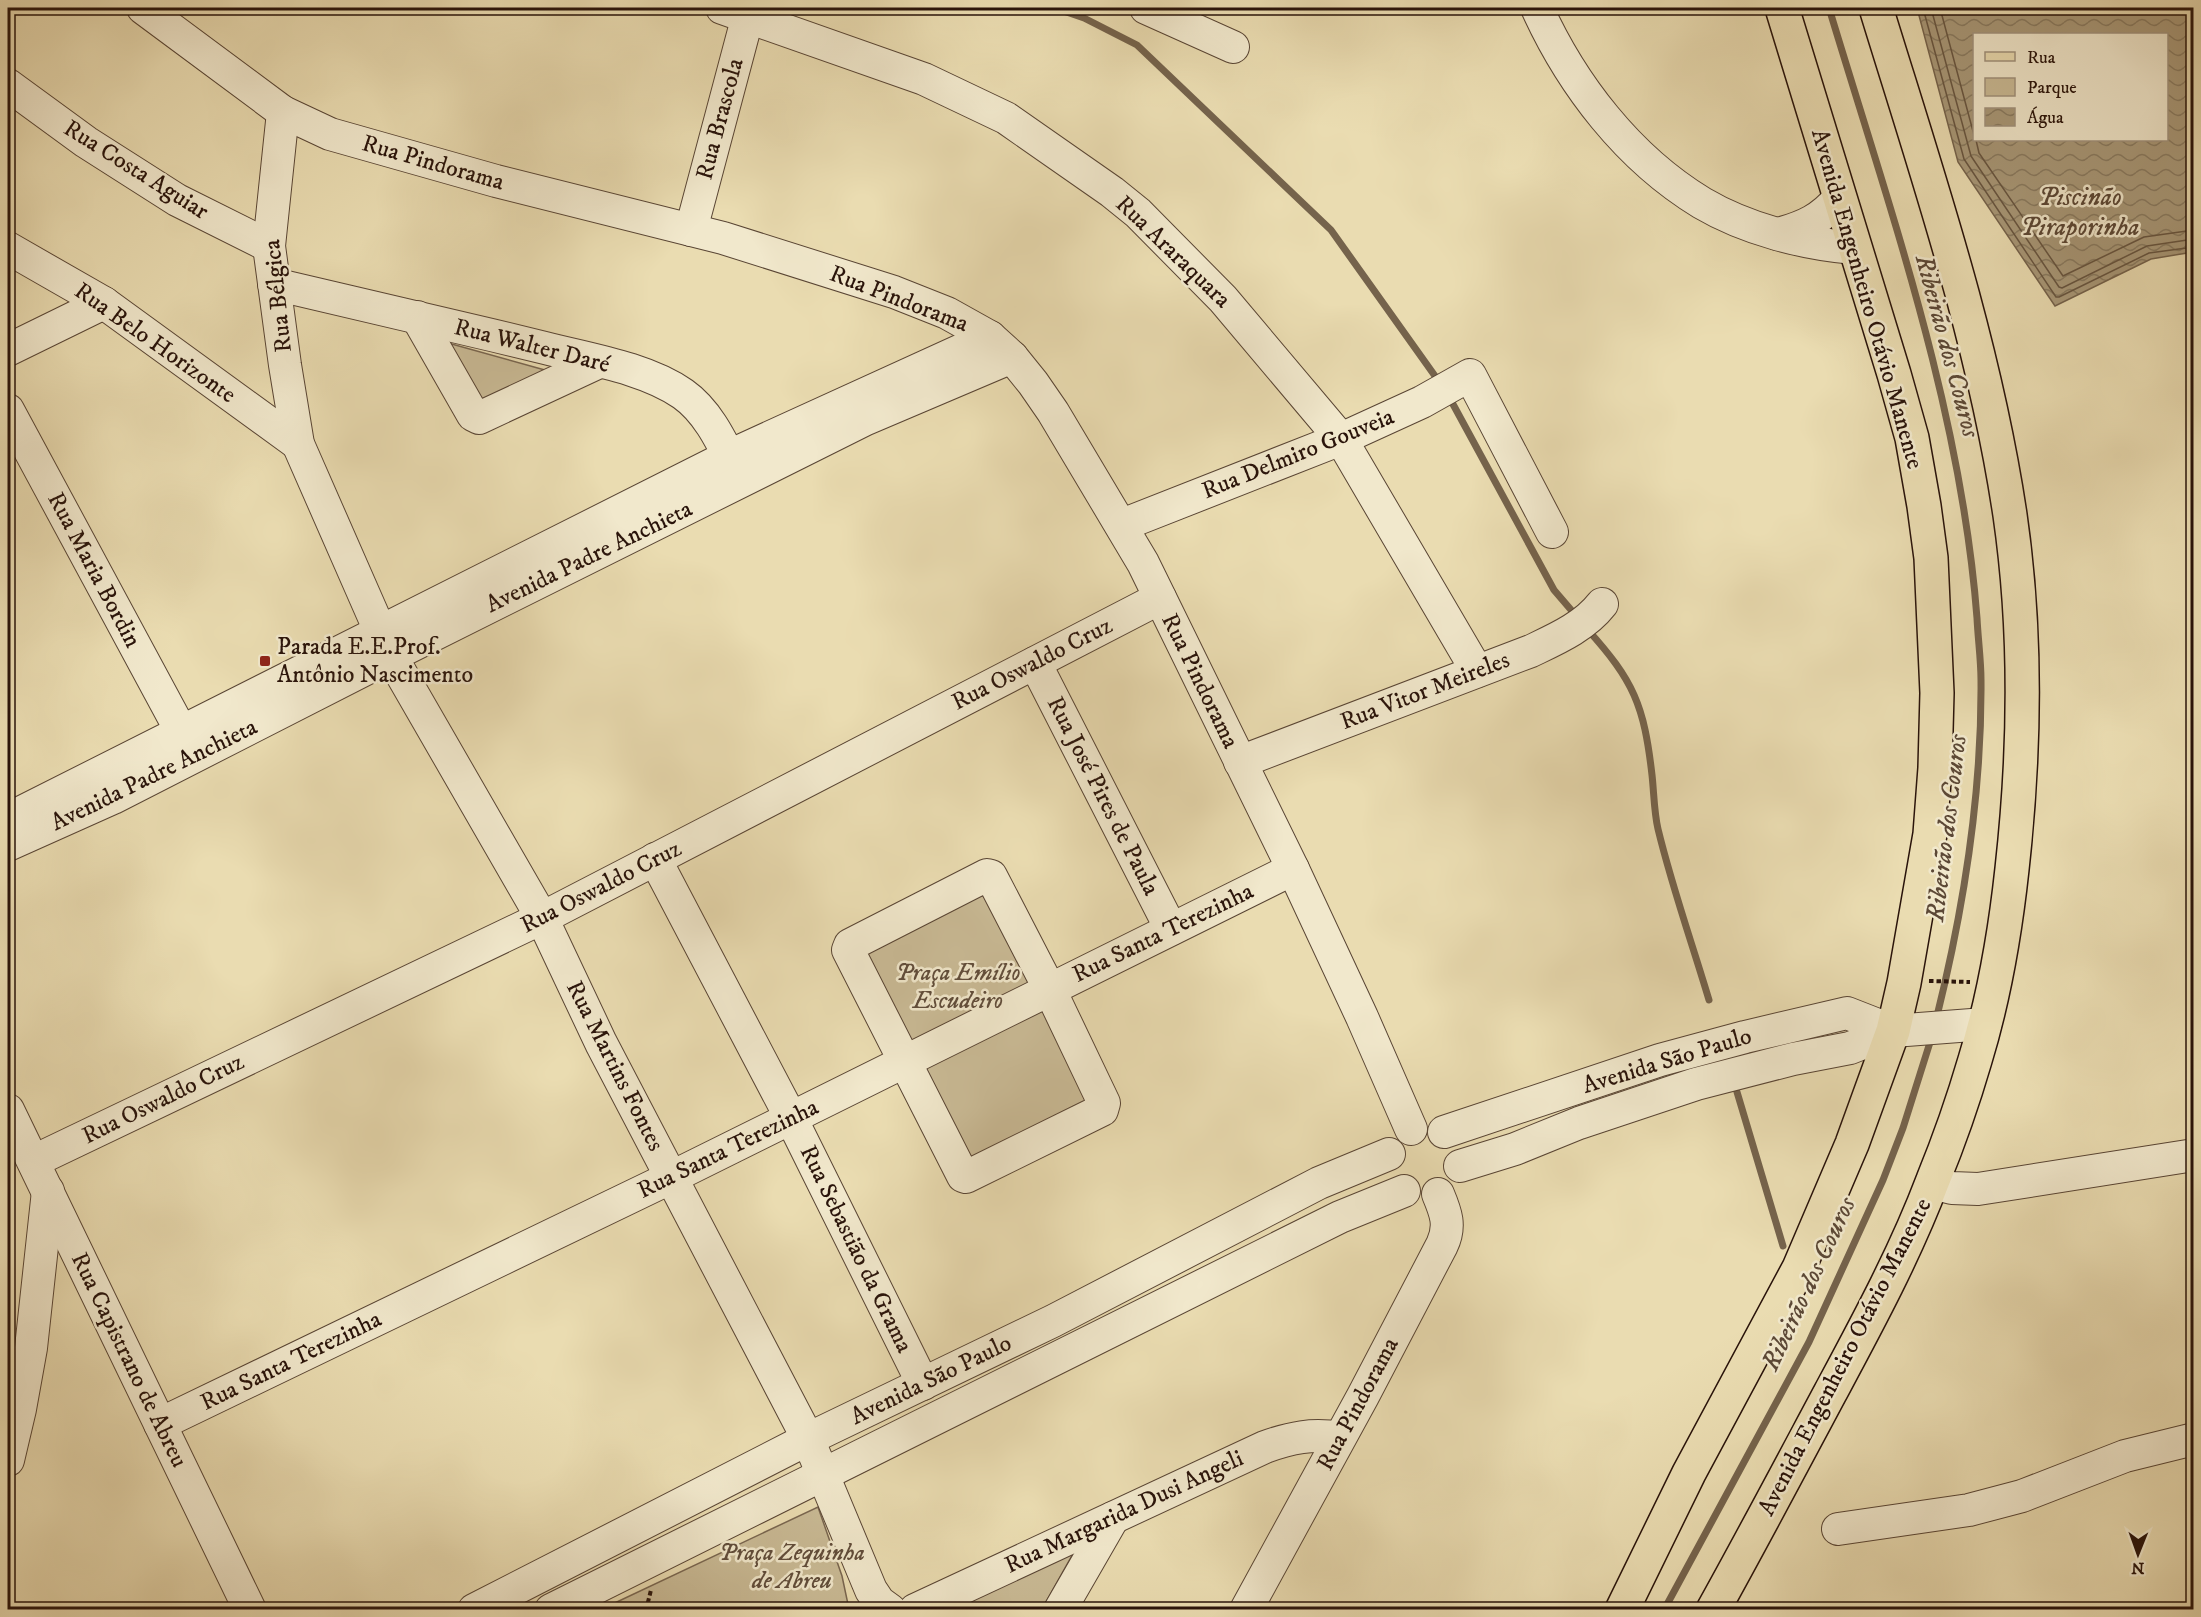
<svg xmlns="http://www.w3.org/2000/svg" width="2201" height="1617" viewBox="0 0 2201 1617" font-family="'IM FELL DW Pica',serif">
	<defs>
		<pattern id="water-waves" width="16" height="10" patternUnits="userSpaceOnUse" patternTransform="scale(1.5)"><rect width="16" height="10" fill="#a89878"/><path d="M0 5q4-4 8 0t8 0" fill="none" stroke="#897b61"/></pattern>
	</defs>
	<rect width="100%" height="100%" fill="#eadcb1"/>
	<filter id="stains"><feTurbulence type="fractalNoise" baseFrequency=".00333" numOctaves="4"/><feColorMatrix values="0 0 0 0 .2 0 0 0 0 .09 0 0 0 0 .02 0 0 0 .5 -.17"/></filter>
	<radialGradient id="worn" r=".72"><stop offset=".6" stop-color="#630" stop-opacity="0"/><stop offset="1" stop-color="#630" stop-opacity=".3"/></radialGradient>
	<!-- park -->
	<g fill="#c9ba95" stroke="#796650" stroke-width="1.5">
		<path d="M448,343L552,372L479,407Z"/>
		<path d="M989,886L1092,1105L969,1170L861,952Z"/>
		<path d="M818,1507L842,1576L849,1609H602Z"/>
		<path d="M1075,1550L1042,1609L942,1610Z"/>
	</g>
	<!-- water -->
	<path fill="url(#water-waves)" stroke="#75634c" stroke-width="1.5" fill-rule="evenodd" d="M1917,8H2193V252L2151,259L2055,306L1958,162ZM1974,34H2166V140H1974Z"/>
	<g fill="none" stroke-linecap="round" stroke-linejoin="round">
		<!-- shore -->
		<g stroke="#685641" stroke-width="1.5">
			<path d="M1923,8L1964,159L2056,297H2059L2149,253L2194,247"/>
			<path d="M1931,8L1971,156L2059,287L2062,288L2147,246L2194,239"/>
			<path d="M1940,8L1974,135"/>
			<path d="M1976,140L1979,153L2063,276L2144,237L2194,230"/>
		</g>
		<!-- stream -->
		<g stroke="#75634c" stroke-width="7">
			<path d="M1055,8L1084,18L1137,45L1331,230L1440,383"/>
			<path d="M1829,8C1889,207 1961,409 1977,618C1978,639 1981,660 1981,680C1982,795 1964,908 1936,1020"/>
			<path d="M1448,395L1554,590L1578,618"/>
			<path d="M1587,629C1634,681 1644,705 1652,775C1654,793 1654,812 1658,829C1672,887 1692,943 1709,1000"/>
			<path d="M1737,1092L1783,1246"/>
			<path d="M1664,1610L1809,1342L1883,1180L1903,1128L1932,1036"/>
		</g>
		<!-- minor casing -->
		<g stroke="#594534" stroke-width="34">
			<g id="minor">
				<path d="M143,8L283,112L330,134L496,181L723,238L894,292L947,313L990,337L1012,357L1033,383L1053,412L1143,563L1293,869L1362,1017L1411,1129"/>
				<path d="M722,8L924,79L1006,118L1112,192L1138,213L1223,299L1341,439L1477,671"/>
				<path d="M1146,8L1233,47"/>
				<path d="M1537,8C1572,85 1628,158 1702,203C1746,229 1804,244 1854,248"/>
				<path d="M8,85L86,142L177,200L269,246"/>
				<path d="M283,112L269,246L285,365L298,444L391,656L542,918L601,1043L808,1439L871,1590L879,1602L890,1610"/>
				<path d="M691,230L750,8"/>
				<path d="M1778,234C1804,227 1822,219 1839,198"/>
				<path d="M8,248L104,303L298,444"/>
				<path d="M274,284C365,305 455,326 545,348C588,359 646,368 683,394C710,413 724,447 739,476"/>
				<path d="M417,317L473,415L479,418L599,362"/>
				<path d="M8,350L104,303"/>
				<path d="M8,410L181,731"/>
				<path d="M1122,525L1341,439L1422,402L1470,375L1552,532"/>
				<path d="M1035,663L1171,929"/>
				<path d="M1240,762L1531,651C1556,639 1584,627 1602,604"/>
				<path d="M8,819L729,456L990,337"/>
				<path d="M8,845L113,798L391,656L866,419L1012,357"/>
				<path d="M655,859L791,1118L923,1384"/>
				<path d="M987,875L991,876L1050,990L1104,1103L1102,1110L966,1177L963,1176L848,950L850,945Z"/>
				<path d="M8,1110L250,1610"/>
				<path d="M1444,1132L1660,1060L1745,1037L1847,1013L1893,1031"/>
				<path d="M34,1161L542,918L1160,598"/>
				<path d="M1460,1166L1515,1149L1579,1123L1696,1084L1793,1059L1850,1048L1893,1031L1985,1024"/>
				<path d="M1932,1183L1952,1188L1978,1189L2194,1155"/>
				<path d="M160,1424L672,1177L1293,869"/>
				<path d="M8,1460L20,1409L31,1348L48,1191"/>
				<path d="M1838,1529L1969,1510L2022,1496L2125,1456L2194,1439"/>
				<path d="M474,1610L808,1439L1053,1321L1319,1183L1389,1154"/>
				<path d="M551,1610L1340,1217L1404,1191"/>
				<path d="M915,1610L1265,1447C1290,1438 1313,1433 1339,1438"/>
				<path d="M1060,1610L1113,1518"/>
				<path d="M1246,1610L1363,1396L1442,1245C1451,1226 1446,1213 1438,1194"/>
			</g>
		</g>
		<!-- major casing -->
		<g stroke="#29130a" stroke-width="36">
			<g id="major">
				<path d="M1622,1610L1689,1473L1799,1268L1852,1144L1893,1031L1904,983L1930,834L1935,768L1937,693L1931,558L1924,506L1912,438L1894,374L1782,8"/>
				<path d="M1713,1610C1753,1538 1791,1466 1830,1393C1867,1324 1905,1254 1933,1180C1949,1141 1963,1101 1975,1060C1994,998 2005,934 2012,869C2025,752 2027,632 2010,515C1984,341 1927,174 1876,8"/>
			</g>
		</g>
		<!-- path -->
		<g stroke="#29130a" stroke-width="4" stroke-dasharray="4.5 3" stroke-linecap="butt">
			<path d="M1929,981L1970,982"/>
			<path d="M646,1610L651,1590"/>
		</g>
		<!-- minor -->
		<use href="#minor" stroke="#f1e8cc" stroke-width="32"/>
		<!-- major -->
		<use href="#major" stroke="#eadcb1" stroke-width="33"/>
	</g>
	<!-- markers -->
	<rect fill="#8f2418" stroke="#f1e8cc" stroke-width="2" x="259" y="655" width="12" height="12" rx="3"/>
	<g text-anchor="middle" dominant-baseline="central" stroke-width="5" stroke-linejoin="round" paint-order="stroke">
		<!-- street labels -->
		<g font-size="24" fill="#29130a" stroke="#f1e8cc">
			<text transform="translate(720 119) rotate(-75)">Rua Brascola</text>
			<text transform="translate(433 163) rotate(16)">Rua Pindorama</text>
			<text transform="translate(136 170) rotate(32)">Rua Costa Aguiar</text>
			<text transform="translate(1173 252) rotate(44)">Rua Araraquara</text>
			<text transform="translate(278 296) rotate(-96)">Rua Bélgica</text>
			<text transform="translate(899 299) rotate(21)">Rua Pindorama</text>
			<text transform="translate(1867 299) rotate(74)">Avenida Engenheiro Otávio Manente</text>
			<text transform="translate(155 343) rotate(35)">Rua Belo Horizonte</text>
			<text transform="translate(532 346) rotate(14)">Rua Walter Daré</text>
			<text transform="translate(1298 454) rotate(-22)">Rua Delmiro Gouveia</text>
			<text transform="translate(589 557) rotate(-26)">Avenida Padre Anchieta</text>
			<text transform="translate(94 570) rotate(62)">Rua Maria Bordin</text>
			<text transform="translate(1032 664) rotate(-27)">Rua Oswaldo Cruz</text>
			<text transform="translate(1200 681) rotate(64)">Rua Pindorama</text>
			<text transform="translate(1425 691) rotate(-21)">Rua Vitor Meireles</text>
			<text transform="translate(154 775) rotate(-26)">Avenida Padre Anchieta</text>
			<text transform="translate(1103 796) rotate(63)">Rua José Pires de Paula</text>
			<text transform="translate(601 887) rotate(-27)">Rua Oswaldo Cruz</text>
			<text transform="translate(1163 933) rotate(-26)">Rua Santa Terezinha</text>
			<text transform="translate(1667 1061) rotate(-17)">Avenida São Paulo</text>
			<text transform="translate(615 1066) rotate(63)">Rua Martins Fontes</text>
			<text transform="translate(163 1099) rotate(-26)">Rua Oswaldo Cruz</text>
			<text transform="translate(728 1149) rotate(-26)">Rua Santa Terezinha</text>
			<text transform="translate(856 1249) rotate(64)">Rua Sebastião da Grama</text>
			<text transform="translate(1845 1357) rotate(-63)">Avenida Engenheiro Otávio Manente</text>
			<text transform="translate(129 1360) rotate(64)">Rua Capistrano de Abreu</text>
			<text transform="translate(291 1361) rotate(-26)">Rua Santa Terezinha</text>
			<text transform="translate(931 1380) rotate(-26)">Avenida São Paulo</text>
			<text transform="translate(1358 1404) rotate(-62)">Rua Pindorama</text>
			<text transform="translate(1124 1512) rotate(-25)">Rua Margarida Dusi Angeli</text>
		</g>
		<!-- poi labels -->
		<g font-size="24" fill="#29130a" stroke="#f1e8cc" text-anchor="start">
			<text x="277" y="647">Parada E.E.Prof.<tspan x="277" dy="28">Antônio Nascimento</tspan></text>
		</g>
		<!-- park labels -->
		<g font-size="24" font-style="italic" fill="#614d3b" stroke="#f1e8cc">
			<text x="958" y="973">Praça Emílio<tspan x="958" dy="28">Escudeiro</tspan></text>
			<text x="792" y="1553">Praça Zequinha<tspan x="792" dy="28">de Abreu</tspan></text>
		</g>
		<!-- water labels -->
		<g font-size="26" font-style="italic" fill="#5c4836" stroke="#f1e8cc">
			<text x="2080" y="197">Piscinão<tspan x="2080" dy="30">Piraporinha</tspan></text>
			<text transform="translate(1947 346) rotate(75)">Ribeirão dos Couros</text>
			<text transform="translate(1947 828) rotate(-83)">Ribeirão dos Couros</text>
			<text transform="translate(1809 1284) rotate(-65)">Ribeirão dos Couros</text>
		</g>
	</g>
	<!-- margin -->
	<rect width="2201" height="1617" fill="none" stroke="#eadcb1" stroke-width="30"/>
	<rect x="9" y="9" width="2183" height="1599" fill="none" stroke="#29130a" stroke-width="3"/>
	<rect x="15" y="15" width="2171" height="1587" fill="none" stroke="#29130a" stroke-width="1.5"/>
	<!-- legend -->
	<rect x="1973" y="33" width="195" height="108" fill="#f1e8cc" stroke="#a1937e" stroke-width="1.5"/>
	<rect x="1985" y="52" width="30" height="9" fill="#eadcb1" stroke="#a1937e" stroke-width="1.5"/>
	<text x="2027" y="63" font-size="18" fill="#29130a">Rua</text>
	<rect x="1985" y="78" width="30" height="18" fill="#c9ba95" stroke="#a1937e" stroke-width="1.5"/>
	<text x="2027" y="93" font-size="18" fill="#29130a">Parque</text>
	<rect x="1985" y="108" width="30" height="18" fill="url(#water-waves)" stroke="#a1937e" stroke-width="1.5"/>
	<text x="2027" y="123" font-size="18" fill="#29130a">Água</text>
	<!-- north arrow -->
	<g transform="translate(2138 1554) rotate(181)" stroke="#f1e8cc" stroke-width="4.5" paint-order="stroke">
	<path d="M0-4.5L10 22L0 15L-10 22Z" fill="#29130a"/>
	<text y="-9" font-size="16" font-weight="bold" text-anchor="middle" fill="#29130a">N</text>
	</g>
	<rect width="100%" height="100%" filter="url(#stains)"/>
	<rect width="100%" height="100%" fill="url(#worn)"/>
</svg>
